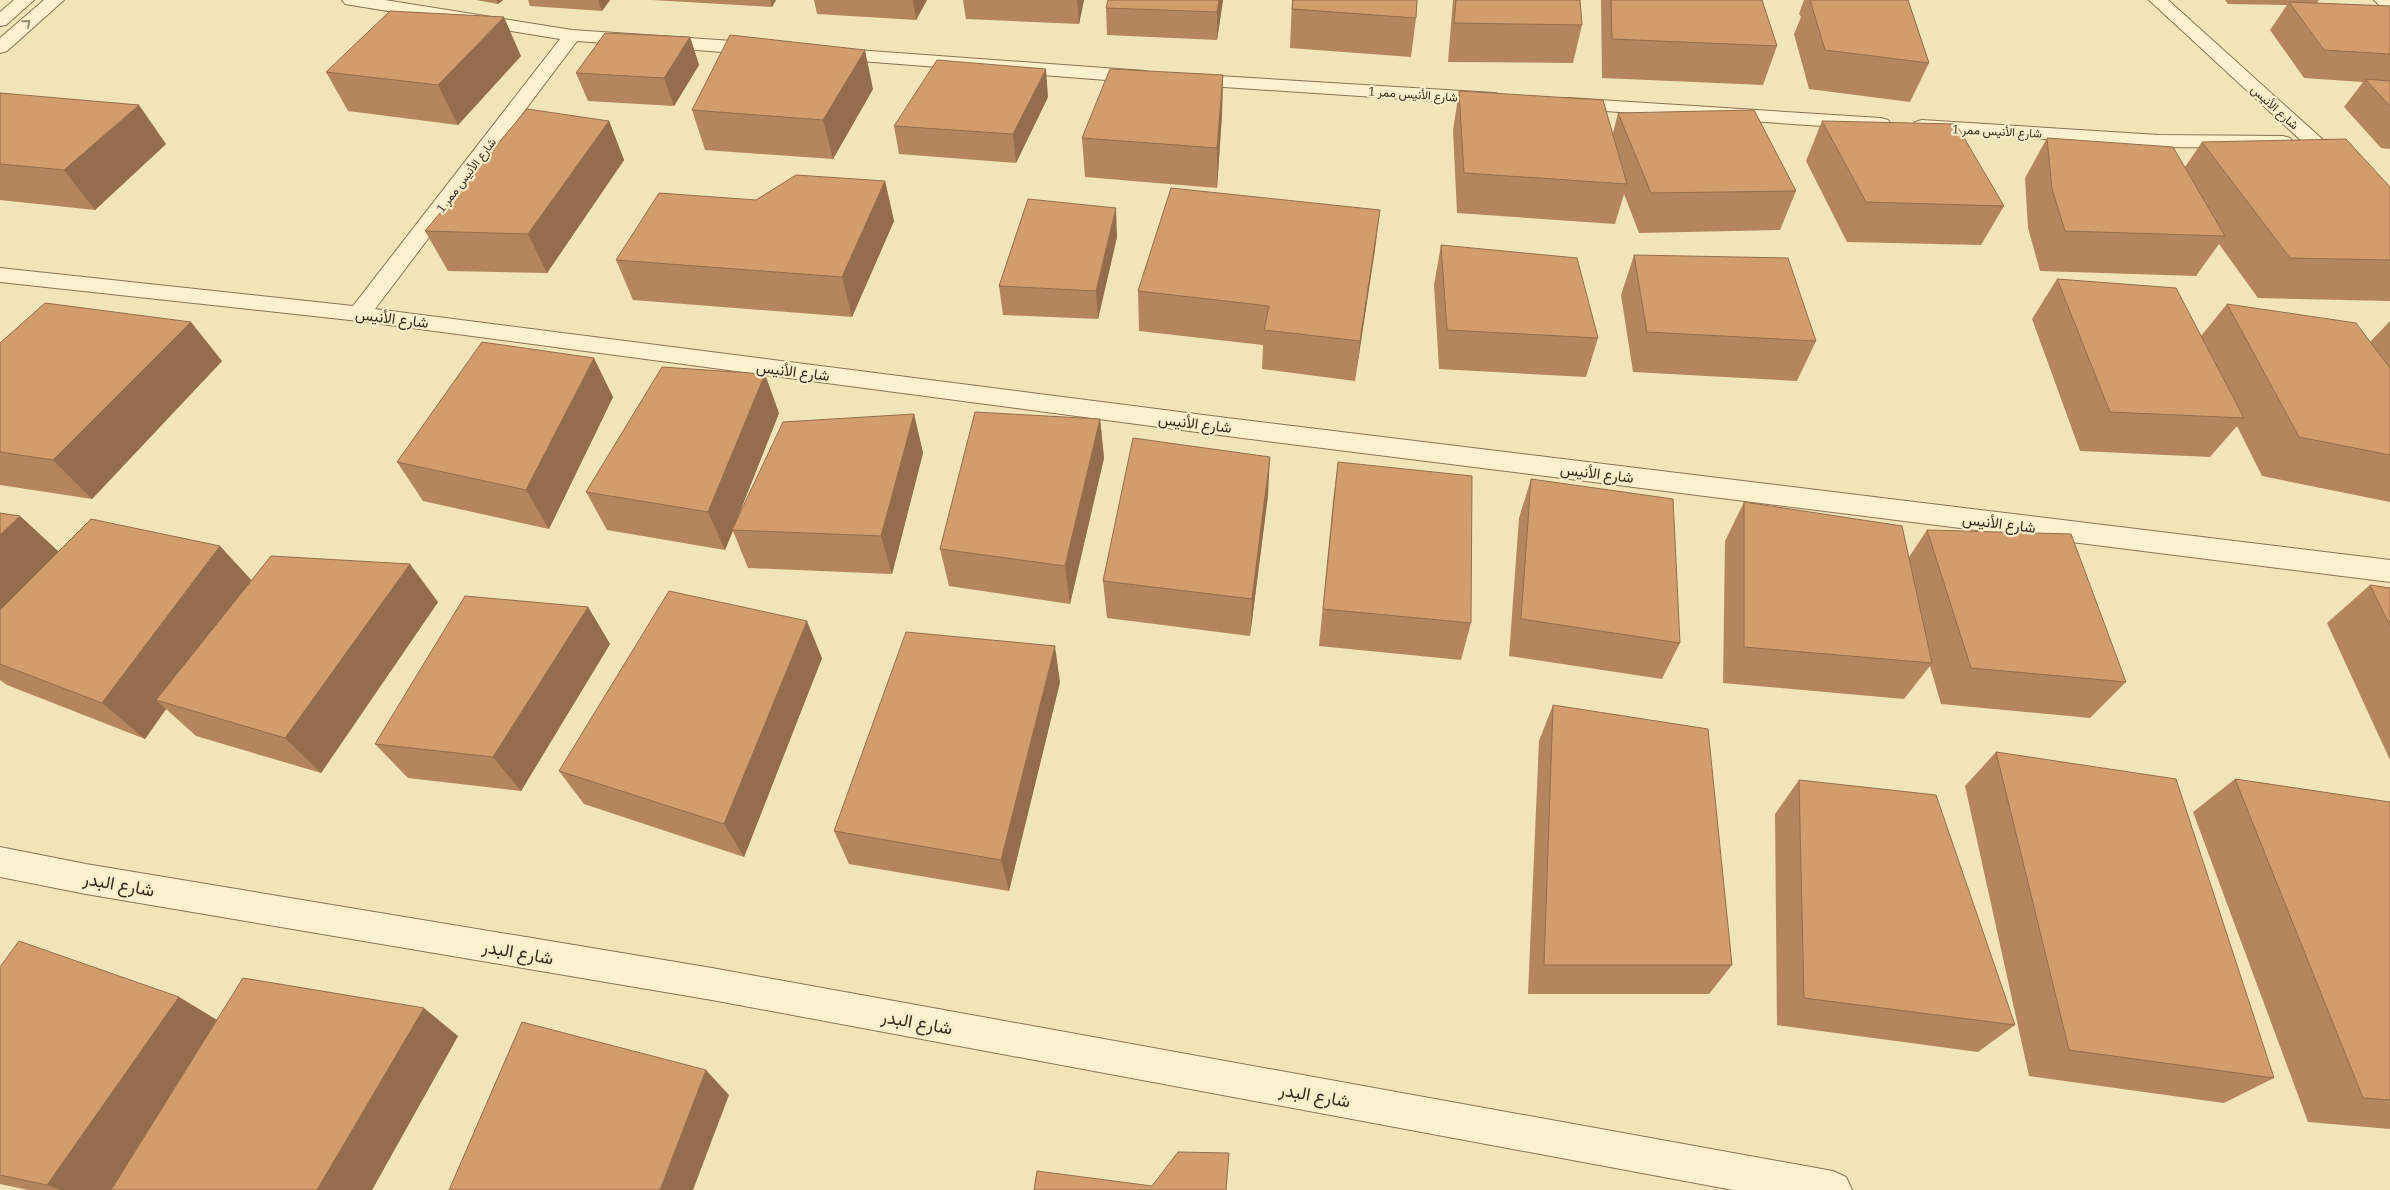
<svg xmlns="http://www.w3.org/2000/svg" width="2390" height="1190" viewBox="0 0 2390 1190" font-family="'IBM Plex Serif',Vazirmatn,serif">
	<rect width="100%" height="100%" fill="#f1e4b9"/>
	<g fill="none" stroke-linecap="round" stroke-linejoin="round">
		<!-- minor casing -->
		<g stroke="#897253" stroke-width="2">
			<g id="minor">
				<path d="M342,0H385L572,30L762,43L769,45L771,49L769,53L762,55L577,41L375,309L1227,418L2390,560V582L1227,436L359,321L0,282V268L353,306L560,39L351,5L345,4Z"/>
				<path d="M2149,0H2168L2321,138L2390,204V222L2382,221L2307,146Z"/>
				<path d="M2374,0H2390V11L2384,10Z"/>
				<path d="M829,48L1145,71L1152,73L1154,77L1152,81L1145,83L822,58L820,54L822,50Z"/>
				<path d="M1186,74L1495,93L1502,95L1505,99L1502,103L1495,105L1179,84L1176,80L1179,76Z"/>
				<path d="M1568,98L1881,118L1888,120L1891,124L1888,128L1881,130L1561,108L1558,104L1561,100Z"/>
				<path d="M1922,120L2159,135L2283,136L2290,138L2293,142L2290,146L2283,148L2159,147L1915,130L1912,126L1915,122Z"/>
				<path d="M0,847L86,864L712,968L1833,1171L1846,1177L1852,1190H1733L712,1000L86,894L0,877Z"/>
			</g>
		</g>
		<!-- tertiary casing -->
		<g stroke="#897253" stroke-width="2">
			<g id="tertiary">
				<path d="M14,0H34L6,25L0,26V12Z"/>
				<path d="M44,0H64L7,51L0,53V38Z"/>
			</g>
		</g>
		<!-- minor -->
		<use href="#minor" fill="#fcf0cd" fill-rule="evenodd"/>
		<!-- tertiary -->
		<use href="#tertiary" fill="#fcf0cd" fill-rule="evenodd"/>
	</g>
	<!-- wall -->
	<g fill="#b5865d">
		<path d="M476,0H503L498,4Z"/>
		<path d="M528,0H610L602,11L530,6Z"/>
		<path d="M652,0H776L772,7Z"/>
		<path d="M814,0H927L916,20L817,14Z"/>
		<path d="M963,0H1084L1079,24L966,19Z"/>
		<path d="M1223,0L1217,40L1107,35L1106,8Z"/>
		<path d="M1292,0H1417L1416,18L1411,57L1290,48Z"/>
		<path d="M1453,0H1580L1582,25L1573,63L1448,62Z"/>
		<path d="M1601,0H1762L1777,46L1763,85L1602,78Z"/>
		<path d="M1804,0H1908L1929,63L1910,102L1809,89L1794,34L1801,17L1799,14Z"/>
		<path d="M2225,0H2319L2317,3L2390,6V149L2381,148L2344,107L2363,82L2304,78L2270,30L2287,5L2228,4Z"/>
		<path d="M690,37L699,65L674,106L588,101L576,73Z"/>
		<path d="M521,56L458,125L348,111L326,72Z"/>
		<path d="M1223,75L1222,114L1217,188L1085,177L1082,138Z"/>
		<path d="M873,89L833,159L705,150L692,110Z"/>
		<path d="M1459,91L1613,133L1618,113L1796,191L1780,230L1639,233L1624,194L1615,224L1457,213L1453,130Z"/>
		<path d="M0,93L166,144L95,210L0,200Z"/>
		<path d="M1048,97L1016,163L899,154L894,126Z"/>
		<path d="M609,121L624,160L547,273L448,271L425,231Z"/>
		<path d="M1822,121L2004,206L1981,245L1847,242L1806,161Z"/>
		<path d="M2047,138L2185,167L2202,142L2390,187V301L2258,298L2219,244L2196,276L2040,271L2028,228L2025,178Z"/>
		<path d="M885,181L894,221L852,317L633,300L616,260L756,200Z"/>
		<path d="M1380,210L1355,381L1262,369L1263,345L1139,331L1138,291Z"/>
		<path d="M1117,237L1098,319L1003,315L999,286Z"/>
		<path d="M1441,245L1598,338L1586,377L1439,369L1434,285Z"/>
		<path d="M1634,255L1816,341L1797,381L1633,372L1621,295Z"/>
		<path d="M2057,279L2201,336L2227,304L2370,342L2390,321V502L2262,476L2237,426L2210,457L2080,451L2032,319Z"/>
		<path d="M0,343L222,361L92,499L0,485Z"/>
		<path d="M613,397L549,529L423,501L397,462Z"/>
		<path d="M779,413L737,519L914,414L923,453L892,574L748,568L733,531L725,550L607,530L586,492Z"/>
		<path d="M1100,419L1104,458L1070,604L949,586L940,549Z"/>
		<path d="M1338,462L1471,623L1461,660L1319,646L1333,501Z"/>
		<path d="M1531,479L1680,643L1662,679L1509,656L1519,518Z"/>
		<path d="M1268,495L1250,636L1107,618L1103,581Z"/>
		<path d="M1744,502L1909,557L1927,530L2126,682L2090,718L1941,704L1930,666L1904,699L1723,683L1725,541Z"/>
		<path d="M0,513L20,516L58,551L252,581L438,602L321,773L196,736L166,709L145,739L7,685L0,680Z"/>
		<path d="M2370,585L2390,588V760L2327,623Z"/>
		<path d="M588,607L610,644L521,791L408,778L375,744Z"/>
		<path d="M822,658L744,857L584,804L559,771Z"/>
		<path d="M1060,682L1009,891L849,864L834,831Z"/>
		<path d="M1553,705L1732,965L1709,994H1528L1539,741Z"/>
		<path d="M1996,752L2274,1078L2224,1103L2029,1076L1965,786Z"/>
		<path d="M2235,779L2390,802V1129L2308,1122L2193,812Z"/>
		<path d="M1799,780L2015,1025L1978,1052L1777,1025L1775,814Z"/>
		<path d="M0,967L179,997L217,1020L458,1036L372,1190H28L0,1184Z"/>
	</g>
	<!-- shaded-wall -->
	<g fill="#946d4c">
		<path d="M497,0H503L498,4Z"/>
		<path d="M598,0H610L602,11Z"/>
		<path d="M770,0H776L772,7Z"/>
		<path d="M913,0H927L916,20Z"/>
		<path d="M1077,0H1084L1079,24Z"/>
		<path d="M1219,0H1223L1217,40V12Z"/>
		<path d="M504,17L521,56L458,125L438,85Z"/>
		<path d="M690,37L699,65L674,106L664,78Z"/>
		<path d="M865,50L873,89L833,159L823,120Z"/>
		<path d="M1046,69L1048,97L1016,163L1013,134Z"/>
		<path d="M1223,75L1222,114L1217,188V148Z"/>
		<path d="M139,105L166,144L95,210L64,170Z"/>
		<path d="M609,121L624,160L547,273L528,234Z"/>
		<path d="M885,181L894,221L852,317L842,277Z"/>
		<path d="M1116,208L1117,237L1098,319L1096,291Z"/>
		<path d="M1380,210L1375,250L1355,381L1360,341Z"/>
		<path d="M191,322L222,361L92,499L53,460Z"/>
		<path d="M594,358L613,397L549,529L526,490Z"/>
		<path d="M765,374L779,413L725,550L708,512Z"/>
		<path d="M914,414L923,453L892,574L881,536Z"/>
		<path d="M1100,419L1104,458L1070,604L1065,566Z"/>
		<path d="M1270,457L1268,495L1250,636L1252,599Z"/>
		<path d="M20,516L61,554L0,616V535Z"/>
		<path d="M220,546L255,584L156,700L166,709L145,739L102,703Z"/>
		<path d="M410,564L438,602L321,773L285,738Z"/>
		<path d="M588,607L610,644L521,791L493,757Z"/>
		<path d="M807,621L822,658L744,857L724,824Z"/>
		<path d="M1055,646L1060,682L1009,891L1001,860Z"/>
		<path d="M179,997L225,1025L114,1190H61L47,1185Z"/>
		<path d="M424,1008L458,1036L372,1190H317Z"/>
		<path d="M706,1070L729,1095L693,1190H660Z"/>
	</g>
	<!-- building -->
	<g fill="#d39c6c" stroke="#946d4c">
		<path d="M1108,0H1219L1217,12L1106,8Z"/>
		<path d="M1293,0H1417L1416,18L1292,9Z"/>
		<path d="M1456,0H1580L1582,25L1454,23Z"/>
		<path d="M1611,0H1762L1777,46L1612,39Z"/>
		<path d="M1810,0H1908L1929,63L1825,50Z"/>
		<path d="M2289,2L2390,6V54L2324,50Z"/>
		<path d="M390,11L504,17L438,85L326,72Z"/>
		<path d="M605,33L690,37L664,78L576,73Z"/>
		<path d="M730,35L865,50L823,120L692,110Z"/>
		<path d="M937,60L1046,69L1013,134L894,126Z"/>
		<path d="M1110,69L1223,75L1217,148L1082,138Z"/>
		<path d="M2365,79L2390,81V106Z"/>
		<path d="M1459,91L1603,100L1627,184L1464,173Z"/>
		<path d="M0,93L139,105L64,170L0,164Z"/>
		<path d="M527,109L609,121L528,234L425,231Z"/>
		<path d="M1754,110L1796,191L1651,193L1618,113Z"/>
		<path d="M1822,121L1956,124L2004,206L1866,202Z"/>
		<path d="M2047,138L2173,147L2225,236L2065,231L2052,189Z"/>
		<path d="M2346,139L2390,187V260L2290,258L2202,142Z"/>
		<path d="M796,175L885,181L842,277L616,260L659,193L756,200Z"/>
		<path d="M1171,188L1380,210L1360,341L1264,330L1269,306L1138,291Z"/>
		<path d="M1028,199L1116,208L1096,291L999,286Z"/>
		<path d="M1441,245L1577,258L1598,338L1447,330Z"/>
		<path d="M1634,255L1788,258L1816,341L1647,332Z"/>
		<path d="M2057,279L2176,288L2244,418L2110,412Z"/>
		<path d="M45,303L191,322L53,460L0,452V343Z"/>
		<path d="M2227,304L2356,323L2390,368V455L2299,437Z"/>
		<path d="M482,342L594,358L526,490L397,462Z"/>
		<path d="M662,367L765,374L708,512L586,492Z"/>
		<path d="M975,412L1100,419L1065,566L940,549Z"/>
		<path d="M914,414L881,536L732,530L783,422Z"/>
		<path d="M1133,438L1270,457L1252,599L1103,581Z"/>
		<path d="M1338,462L1472,476L1471,623L1323,609Z"/>
		<path d="M1531,479L1673,499L1680,643L1521,619Z"/>
		<path d="M1744,502L1902,526L1932,663L1744,647Z"/>
		<path d="M0,513L20,516L0,535Z"/>
		<path d="M91,519L220,546L102,703L0,664V610Z"/>
		<path d="M1927,530L2071,534L2126,682L1971,668Z"/>
		<path d="M271,556L410,564L285,738L156,700Z"/>
		<path d="M2370,585L2390,588V626Z"/>
		<path d="M669,591L807,621L724,824L559,771Z"/>
		<path d="M465,596L588,607L493,757L375,744Z"/>
		<path d="M906,632L1055,646L1001,860L834,831Z"/>
		<path d="M1553,705L1708,729L1732,965H1544Z"/>
		<path d="M1996,752L2176,779L2274,1078L2069,1050Z"/>
		<path d="M2235,779L2390,802V1100L2363,1098Z"/>
		<path d="M1799,780L1936,795L2015,1025L1804,998Z"/>
		<path d="M19,941L179,997L47,1185L0,1175V967Z"/>
		<path d="M243,978L424,1008L317,1190H111Z"/>
		<path d="M522,1022L706,1070L660,1190H449Z"/>
		<path d="M1178,1152L1229,1153L1226,1190H1034L1037,1171L1152,1186Z"/>
	</g>
	<!-- one-way arrows -->
	<defs><path id="oneway-chevron" d="M-2-3.5L2.5 0L-2 3.5" fill="none" stroke-width="1.6" stroke-linecap="round" stroke-linejoin="round" transform="scale(1.25)"/></defs>
	<use stroke="#998c73" href="#oneway-chevron" transform="translate(27 23) rotate(-41)"/>
	<g text-anchor="middle" dominant-baseline="central" stroke-width="4.5" stroke-linejoin="round" paint-order="stroke">
		<!-- far-street labels -->
		<g font-size="12" fill="#362919" stroke="#f8edca">
			<text transform="translate(1413 94) rotate(4)">شارع الأنيس ممر 1</text>
			<text transform="translate(2275 107) rotate(42)">شارع الأنيس</text>
			<text transform="translate(1997 131) rotate(3)">شارع الأنيس ممر 1</text>
			<text transform="translate(466 175) rotate(-53)">شارع الأنيس ممر 1</text>
		</g>
		<!-- street labels -->
		<g font-size="15" fill="#362919" stroke="#f8edca">
			<text transform="translate(392 318) rotate(7)">شارع الأنيس</text>
			<text transform="translate(793 371) rotate(7)">شارع الأنيس</text>
			<text transform="translate(1195 423) rotate(7)">شارع الأنيس</text>
			<text transform="translate(1597 473) rotate(7)">شارع الأنيس</text>
			<text transform="translate(1999 523) rotate(7)">شارع الأنيس</text>
		</g>
		<!-- near-street labels -->
		<g font-size="18" fill="#362919" stroke="#f8edca">
			<text transform="translate(119 884) rotate(10)">شارع البدر</text>
			<text transform="translate(518 952) rotate(10)">شارع البدر</text>
			<text transform="translate(917 1022) rotate(10)">شارع البدر</text>
			<text transform="translate(1315 1095) rotate(10)">شارع البدر</text>
		</g>
	</g>
</svg>
